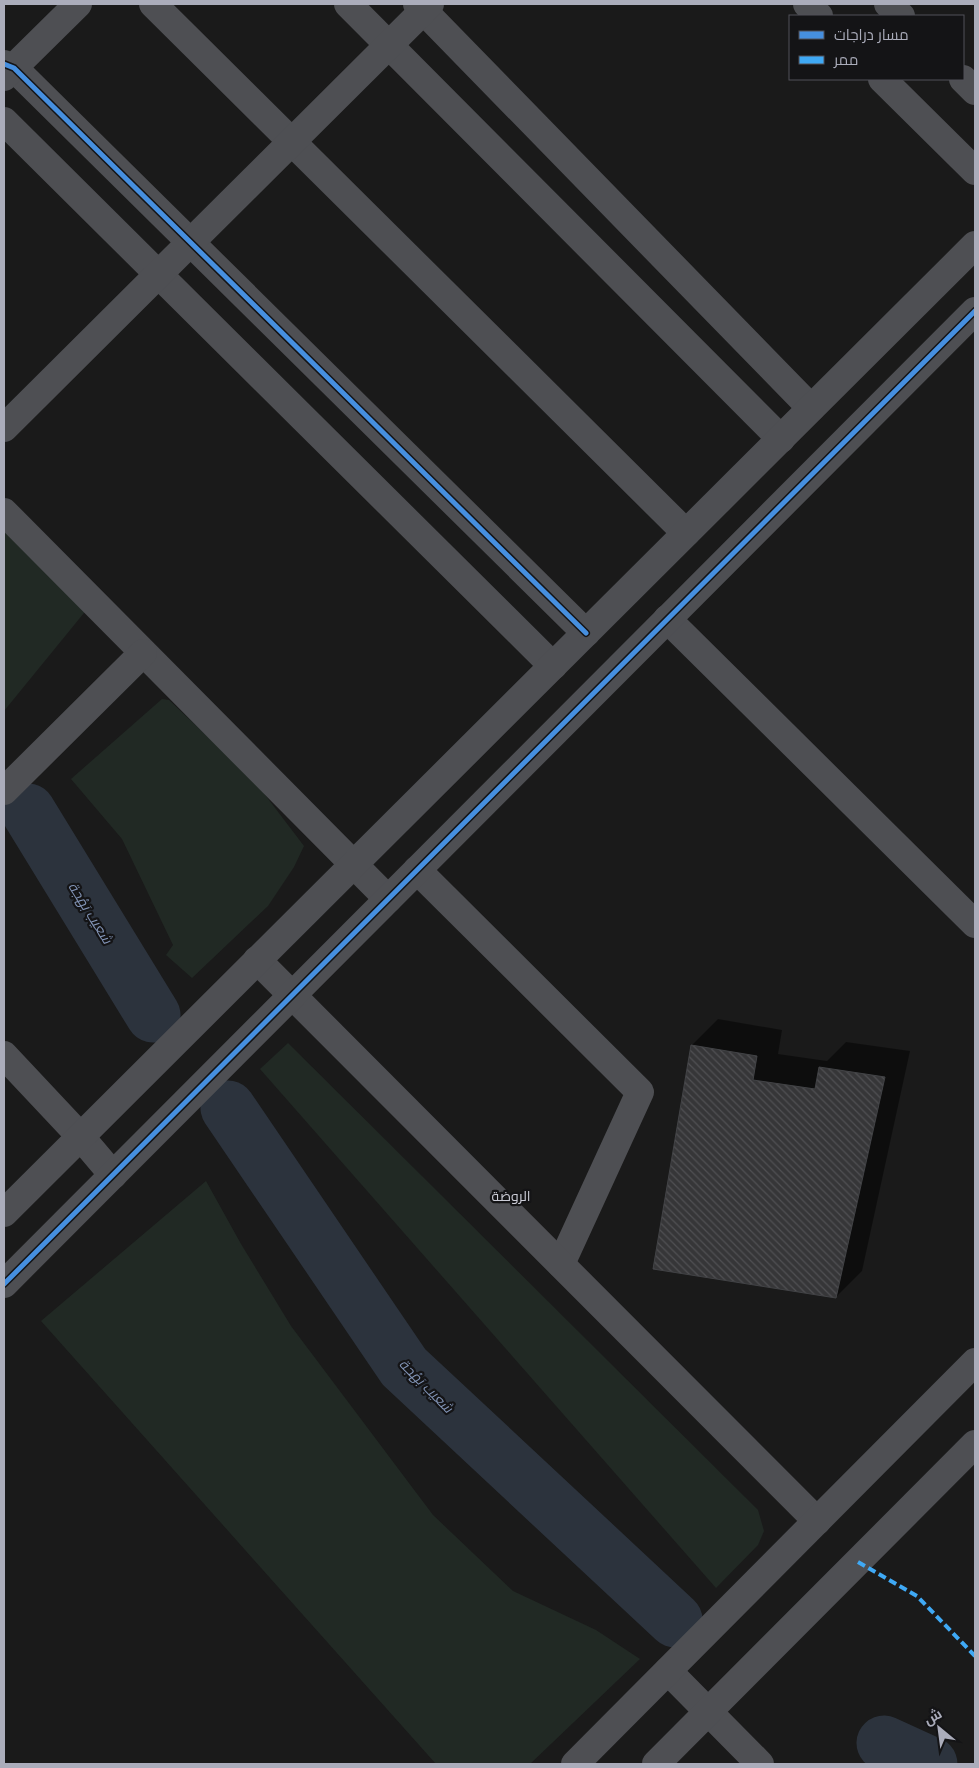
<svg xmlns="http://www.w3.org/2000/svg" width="979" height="1768" viewBox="0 0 979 1768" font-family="'Varela Round',Cairo,sans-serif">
	<defs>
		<pattern id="building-back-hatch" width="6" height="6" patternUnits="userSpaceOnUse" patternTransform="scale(1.25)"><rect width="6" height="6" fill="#363638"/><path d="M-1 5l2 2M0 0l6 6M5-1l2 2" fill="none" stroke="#505053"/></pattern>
	</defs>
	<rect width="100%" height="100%" fill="#1a1a1a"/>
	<!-- green -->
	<g fill="#212924">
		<path d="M4,526L88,608L4,711Z"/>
		<path d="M162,699L169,700L207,736L218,733L304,846L294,867L268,906L192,978L166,955L173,945L122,839L71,779Z"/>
		<path d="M288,1043L758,1510L764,1531L758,1545L716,1588L260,1069Z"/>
		<path d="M206,1181L241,1244L291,1326L433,1515L513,1591L596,1630L640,1659L530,1764H436L41,1321Z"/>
	</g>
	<!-- shadow -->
	<path fill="#0007" d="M718,1019L782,1030L778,1054L827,1061L846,1042L910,1051L862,1271L836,1297L692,1045Z"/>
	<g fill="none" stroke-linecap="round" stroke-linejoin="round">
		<!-- river -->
		<g stroke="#2c333d" stroke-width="55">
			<path d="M28,811L153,1015"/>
			<path d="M228,1108L404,1367L675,1620"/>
			<path d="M884,1743L930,1764"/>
		</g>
	</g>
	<!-- building -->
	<path fill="url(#building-back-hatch)" stroke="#424346" d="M691,1045L757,1056L753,1080L815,1089L819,1067L885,1077L836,1298L653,1269Z"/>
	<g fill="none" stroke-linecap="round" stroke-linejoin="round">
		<!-- minor -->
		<g stroke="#4e4f53" stroke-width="28">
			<path d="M153,4L686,533"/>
			<path d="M348,4L781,439"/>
			<path d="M417,4L811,408"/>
			<path d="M807,4L819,16"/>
			<path d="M888,4L901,16"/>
			<path d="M4,64L14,68L586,633"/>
			<path d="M4,77L78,4"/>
			<path d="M882,79L975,171"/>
			<path d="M963,79L975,91"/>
			<path d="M4,121L553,666"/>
			<path d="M4,428L430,4"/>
			<path d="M4,512L388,899"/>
			<path d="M667,619L975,924"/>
			<path d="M4,791L143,653"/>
			<path d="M417,870L640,1092L561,1264"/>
			<path d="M257,960L817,1521"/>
			<path d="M4,1055L80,1136L113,1175"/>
			<path d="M4,1213L975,245"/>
			<path d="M4,1284L975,311"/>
			<path d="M668,1671L760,1764"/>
			<path d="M575,1764L975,1362"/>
			<path d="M656,1764L975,1444"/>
		</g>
		<!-- quiet -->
		<path stroke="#3fa9f5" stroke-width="4" stroke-dasharray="8 4" stroke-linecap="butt" d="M858,1562L917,1596L975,1656"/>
		<!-- cycleway casing -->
		<g stroke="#141416" stroke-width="8">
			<g id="cycleway">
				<path d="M4,64L14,68L586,633"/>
				<path d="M4,1284L975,311"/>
			</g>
		</g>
		<!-- cycleway -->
		<use href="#cycleway" stroke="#468fdf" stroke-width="5"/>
	</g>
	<g text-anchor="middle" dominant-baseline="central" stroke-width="4.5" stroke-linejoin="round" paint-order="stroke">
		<!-- water labels -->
		<g font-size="14" font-style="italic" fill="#8294b6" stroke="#141416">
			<text transform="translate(90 913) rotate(58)">شعيب بَهْجة</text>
			<text transform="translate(426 1386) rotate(45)">شعيب بَهْجة</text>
		</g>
		<!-- neighbourhood labels -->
		<g font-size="14" fill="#cccdd7" stroke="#141416">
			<text x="511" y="1196">الروضة</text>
		</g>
	</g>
	<!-- border -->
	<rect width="979" height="1768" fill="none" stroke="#abadbb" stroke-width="10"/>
	<!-- legend -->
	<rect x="789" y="15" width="175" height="65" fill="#141416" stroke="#505158"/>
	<rect x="799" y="31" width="25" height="8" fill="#468fdf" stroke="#505158"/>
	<text x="834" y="40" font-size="15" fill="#abadbb">مسار دراجات</text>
	<rect x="799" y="56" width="25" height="8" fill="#3fa9f5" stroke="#505158"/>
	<text x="834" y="65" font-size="15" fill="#abadbb">ممر</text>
	<!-- north arrow -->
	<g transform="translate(939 1728) rotate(331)" stroke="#141416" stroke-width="4" paint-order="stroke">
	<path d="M0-4L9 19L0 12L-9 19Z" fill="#abadbb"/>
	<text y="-8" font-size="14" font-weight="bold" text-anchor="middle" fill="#abadbb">ش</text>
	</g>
</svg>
